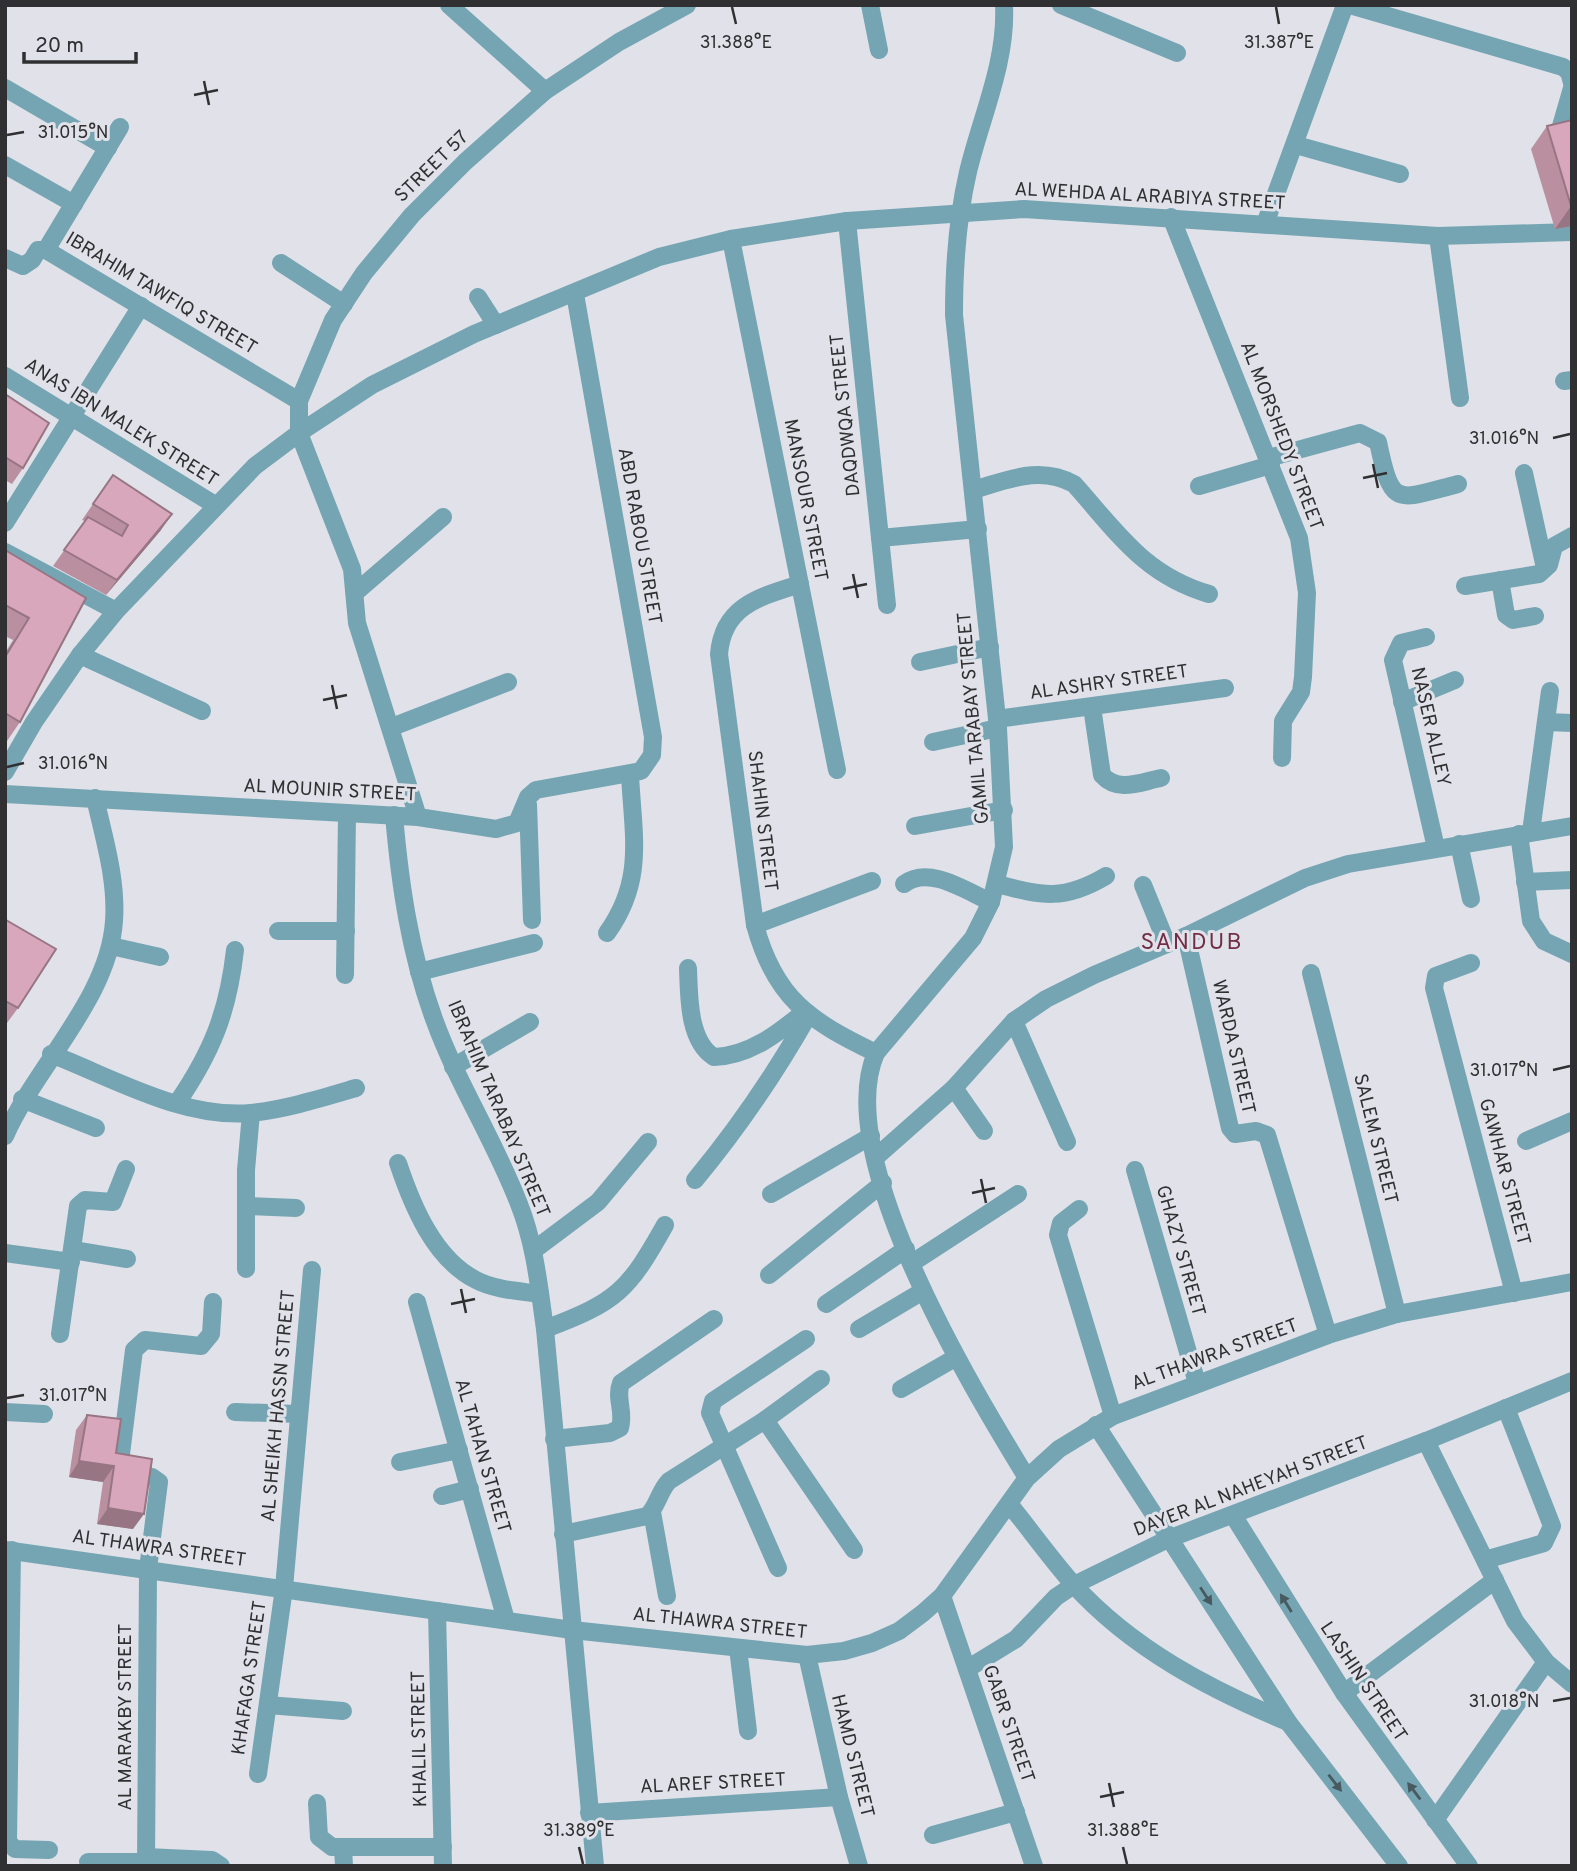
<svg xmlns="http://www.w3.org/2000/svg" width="1577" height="1871" viewBox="0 0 1577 1871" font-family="Overpass,sans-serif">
	<rect width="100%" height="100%" fill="#e1e2e9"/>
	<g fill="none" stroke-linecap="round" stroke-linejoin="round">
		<!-- minor -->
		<g stroke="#75a5b3" stroke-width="18">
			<path d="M449,5L545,91"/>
			<path d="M870,5L879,50"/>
			<path d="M1004,5C1007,62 981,117 968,172C957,219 954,266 954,315L998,728L1004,847L991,902L973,938L876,1053C831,1156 972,1388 1027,1478"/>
			<path d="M1061,5L1177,53"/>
			<path d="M1350,5L1563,67L1569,72L1572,83"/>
			<path d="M5,88L108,148"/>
			<path d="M1561,126L1572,88"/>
			<path d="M1296,145L1400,174"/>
			<path d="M5,165L74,204"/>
			<path d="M1171,217L1299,538L1307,593L1303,677L1301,692L1283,721L1282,758"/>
			<path d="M847,221L887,605"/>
			<path d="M1265,224L1345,5"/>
			<path d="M1438,236L1460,398"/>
			<path d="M731,239L837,770"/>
			<path d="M46,250L120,127"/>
			<path d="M5,258L23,266L32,260L38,250H46L299,401"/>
			<path d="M281,263L344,304"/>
			<path d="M478,297L496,325"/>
			<path d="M5,376L215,505"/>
			<path d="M1564,381L1572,380"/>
			<path d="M1268,458L1360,433L1378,442C1392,509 1396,500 1458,484"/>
			<path d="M1524,473L1545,568"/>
			<path d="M1199,486L1271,465"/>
			<path d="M973,490C1008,480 1040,465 1074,484C1117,532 1144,575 1209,594"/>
			<path d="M5,523L141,306"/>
			<path d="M880,538L978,529"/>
			<path d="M5,552L116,611"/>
			<path d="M1500,580L1506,615L1513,620L1535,616"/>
			<path d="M800,584C759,597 723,606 719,654L755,925C775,999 810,1021 876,1053"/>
			<path d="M1465,586L1539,574L1549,565L1554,546L1572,536"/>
			<path d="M356,592L443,517"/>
			<path d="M1426,637L1401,643L1393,660L1436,848"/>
			<path d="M80,655L202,711"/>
			<path d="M920,662L990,647"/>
			<path d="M1402,702L1455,680"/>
			<path d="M1092,707L1102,775C1118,793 1140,782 1161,778"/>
			<path d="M997,719L1225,688"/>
			<path d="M1546,722L1572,723"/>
			<path d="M392,727L508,682"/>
			<path d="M933,742L998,728"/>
			<path d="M5,772L34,722L80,655L116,611L255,466L299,433L372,385L474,334L659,257L731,239L847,221L1024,209L1438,236L1572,232"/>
			<path d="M5,794L418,817L496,829L517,823L528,797L536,790L641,771L652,755L653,737L575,294"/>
			<path d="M528,804L532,920"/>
			<path d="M394,815C400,885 410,953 434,1019C457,1083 495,1141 519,1204C535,1244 539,1287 545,1329L595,1866"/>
			<path d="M418,817L357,623L352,569L299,433V401L333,320L364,273L412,215L465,162L545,91L619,42L687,5"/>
			<path d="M915,826L1004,810"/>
			<path d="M1531,832L1550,691"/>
			<path d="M1519,834L1531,921L1544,941L1572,954"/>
			<path d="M1459,844L1471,899"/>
			<path d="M1525,882L1572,880"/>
			<path d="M904,884C929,865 966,891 991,902"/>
			<path d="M997,884C1043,896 1064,901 1106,876"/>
			<path d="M1143,885L1167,944"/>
			<path d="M755,925L872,881"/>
			<path d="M278,931H346"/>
			<path d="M607,933C645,880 633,836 630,775"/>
			<path d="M1186,936L1230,1128L1235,1134L1256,1131L1267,1135L1328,1335"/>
			<path d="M111,946L160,957"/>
			<path d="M1471,963L1436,976L1434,988L1514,1293"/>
			<path d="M688,968C689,995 688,1041 714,1057C749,1056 779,1033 805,1011"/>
			<path d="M419,972L534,943"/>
			<path d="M1311,973L1397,1314"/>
			<path d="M345,975L347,813"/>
			<path d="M1014,1021L1067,1142"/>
			<path d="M51,1054C113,1078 183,1119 251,1113C287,1109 322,1098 356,1088"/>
			<path d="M453,1067L530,1022"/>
			<path d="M954,1088L984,1131"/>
			<path d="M22,1099L96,1128"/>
			<path d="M177,1103C212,1052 228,1012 235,950"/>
			<path d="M5,1136C36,1066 109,998 114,921C117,880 104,838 95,798"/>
			<path d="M1526,1141L1572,1121"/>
			<path d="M876,1157L954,1088L1014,1021L1046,999L1094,975L1186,936L1305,878L1348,864L1572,826"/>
			<path d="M398,1163C412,1205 434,1259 476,1280C495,1290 519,1291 540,1294"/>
			<path d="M1135,1170L1197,1383"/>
			<path d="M695,1180C739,1127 775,1074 809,1014"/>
			<path d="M771,1194L871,1136"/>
			<path d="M246,1206L296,1208"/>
			<path d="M1079,1209L1061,1223L1058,1235L1113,1416"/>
			<path d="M73,1250L127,1259"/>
			<path d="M534,1250L598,1202L648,1142"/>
			<path d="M5,1253L71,1262"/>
			<path d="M912,1263L1018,1194"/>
			<path d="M246,1269V1170L251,1113"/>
			<path d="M769,1275L883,1183"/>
			<path d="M417,1302L506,1620"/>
			<path d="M826,1304L906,1249"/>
			<path d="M545,1329C617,1302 628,1291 665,1225"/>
			<path d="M859,1329L923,1291"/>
			<path d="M60,1334L78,1206L85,1200L113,1202L126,1169"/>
			<path d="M901,1389L955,1358"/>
			<path d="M5,1412L44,1414"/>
			<path d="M235,1412L299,1414"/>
			<path d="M765,1420L854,1550"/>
			<path d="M1096,1425L1288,1722L1399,1866"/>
			<path d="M554,1439L610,1433L620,1428C625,1412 615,1398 621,1383L714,1319"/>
			<path d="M1426,1441L1515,1621L1546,1662L1572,1684"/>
			<path d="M400,1462L459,1450"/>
			<path d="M442,1496L470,1489"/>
			<path d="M1010,1505C1031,1531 1051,1559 1073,1584C1132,1649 1209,1689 1288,1722"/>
			<path d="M652,1512L667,1596"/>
			<path d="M1233,1515L1344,1693L1469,1866"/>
			<path d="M563,1534L647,1516C657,1508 659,1491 669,1481L765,1420L821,1379"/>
			<path d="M5,1550L572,1630L807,1655L844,1651L872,1643L899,1631L923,1613L942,1596L1027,1478L1059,1449L1113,1416L1328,1335L1397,1314L1572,1282"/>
			<path d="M12,1550L8,1842L15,1849L49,1850"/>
			<path d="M1485,1560L1544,1543L1552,1526L1506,1408"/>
			<path d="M778,1568L710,1413L713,1401L806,1339"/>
			<path d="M942,1596L1034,1866"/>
			<path d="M437,1611L443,1866"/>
			<path d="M738,1648L748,1731"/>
			<path d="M807,1655L839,1797L859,1866"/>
			<path d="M967,1669L1016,1639L1056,1597L1074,1585L1168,1539L1426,1441L1572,1381"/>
			<path d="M1344,1693L1495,1580"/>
			<path d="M268,1705L343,1711"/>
			<path d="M258,1774L284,1588L312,1270"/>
			<path d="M317,1803L319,1837L332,1847H443"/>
			<path d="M589,1813L839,1797"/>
			<path d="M1435,1820L1546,1662"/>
			<path d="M933,1835L1016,1812"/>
			<path d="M343,1847L344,1866"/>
			<path d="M146,1857L212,1860L221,1866"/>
			<path d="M88,1862H146"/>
			<path d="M146,1866L148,1569L159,1482L152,1477L123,1475L119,1470L134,1350L145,1340L201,1346L211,1334L213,1302"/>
		</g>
	</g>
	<!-- wall -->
	<g fill="#ba90a1">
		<path d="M1572,120V226L1555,229L1531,149L1547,126Z"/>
		<path d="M5,394L23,468L12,484L5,480Z"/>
		<path d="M113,475L161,530L106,595L53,566L85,521L82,520Z"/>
		<path d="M5,550L86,598L20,722L5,744V653L13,640L5,636Z"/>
		<path d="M5,921L18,1008L7,1023L5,1022Z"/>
		<path d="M87,1415L116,1453L133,1529L97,1524L103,1482L69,1477L76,1430Z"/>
	</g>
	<!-- shaded-wall -->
	<g fill="#977583">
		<path d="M1571,206L1572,226L1555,229Z"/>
		<path d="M172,514L161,530L106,595L117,580Z"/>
		<path d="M79,1461L114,1466L103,1482L69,1477Z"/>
		<path d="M108,1508L144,1514L133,1529L97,1524Z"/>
	</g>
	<!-- building -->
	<g fill="#d8a7bb" stroke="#977583" stroke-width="2">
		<path d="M1572,120V206H1571L1547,126Z"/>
		<path d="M5,394L49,423L23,468L5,457Z"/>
		<path d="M113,475L172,514L117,580L64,550L88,517L122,536L128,525L93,504Z"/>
		<path d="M5,550L86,598L20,722L5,713V657L29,618L5,605Z"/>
		<path d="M6,920L56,949L18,1008L5,1001Z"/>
		<path d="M87,1415L121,1419L116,1453L152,1459L144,1514L108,1508L114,1466L79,1461Z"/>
	</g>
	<!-- one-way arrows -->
	<defs><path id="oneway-solid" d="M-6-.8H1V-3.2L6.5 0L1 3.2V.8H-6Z" transform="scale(1.75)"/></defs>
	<g fill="#485960">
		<use href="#oneway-solid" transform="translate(1206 1596) rotate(57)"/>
		<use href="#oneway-solid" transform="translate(1286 1603) rotate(-122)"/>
		<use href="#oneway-solid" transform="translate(1335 1783) rotate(52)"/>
		<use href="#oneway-solid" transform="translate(1414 1791) rotate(-127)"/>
	</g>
	<!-- ticks -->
	<path fill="none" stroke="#303033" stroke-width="2.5" d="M732,7L736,24M1276,7L1279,24M204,81L209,105M194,95L218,90M7,135L24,132M1553,438L1570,434M1373,464L1378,488M1363,478L1387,473M853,574L858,598M843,589L867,584M332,685L337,709M323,700L347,695M7,767L24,763M1553,1070L1570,1066M981,1179L986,1203M972,1193L995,1188M461,1289L466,1313M451,1304L475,1299M7,1398L24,1395M1553,1701L1570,1698M1109,1783L1114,1807M1100,1797L1124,1792M579,1847L583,1864M1123,1847L1127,1864"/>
	<g text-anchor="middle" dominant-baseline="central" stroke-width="6" stroke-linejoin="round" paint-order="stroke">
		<!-- street labels -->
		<g font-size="19" fill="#303033" stroke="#e1e2e9">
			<text transform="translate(432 167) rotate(-44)">STREET 57</text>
			<text transform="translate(1150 197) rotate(3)">AL WEHDA AL ARABIYA STREET</text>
			<text transform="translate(161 294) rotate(31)">IBRAHIM TAWFIQ STREET</text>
			<text transform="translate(846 415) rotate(-96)">DAQDWQA STREET</text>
			<text transform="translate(121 423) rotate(32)">ANAS IBN MALEK STREET</text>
			<text transform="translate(1281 436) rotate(69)">AL MORSHEDY STREET</text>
			<text transform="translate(805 500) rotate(79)">MANSOUR STREET</text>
			<text transform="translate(639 536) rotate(80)">ABD RABOU STREET</text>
			<text transform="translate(1109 683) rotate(-8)">AL ASHRY STREET</text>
			<text transform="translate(974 718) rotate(-95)">GAMIL TARABAY STREET</text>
			<text transform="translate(1430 727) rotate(77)">NASER ALLEY</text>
			<text transform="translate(330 791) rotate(3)">AL MOUNIR STREET</text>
			<text transform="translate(762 821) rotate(83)">SHAHIN STREET</text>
			<text transform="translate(1233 1047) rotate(77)">WARDA STREET</text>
			<text transform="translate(498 1109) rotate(67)">IBRAHIM TARABAY STREET</text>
			<text transform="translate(1375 1139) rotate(76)">SALEM STREET</text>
			<text transform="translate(1504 1172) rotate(75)">GAWHAR STREET</text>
			<text transform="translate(1180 1251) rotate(74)">GHAZY STREET</text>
			<text transform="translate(1215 1355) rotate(-20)">AL THAWRA STREET</text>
			<text transform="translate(279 1406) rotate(-85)">AL SHEIKH HASSN STREET</text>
			<text transform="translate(482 1456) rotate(74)">AL TAHAN STREET</text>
			<text transform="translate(1251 1487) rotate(-21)">DAYER AL NAHEYAH STREET</text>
			<text transform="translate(159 1549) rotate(8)">AL THAWRA STREET</text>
			<text transform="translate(720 1624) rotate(6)">AL THAWRA STREET</text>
			<text transform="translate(250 1678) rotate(-82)">KHAFAGA STREET</text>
			<text transform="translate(1363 1682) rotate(56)">LASHIN STREET</text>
			<text transform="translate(126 1717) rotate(-90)">AL MARAKBY STREET</text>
			<text transform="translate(1008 1724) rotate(71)">GABR STREET</text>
			<text transform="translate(420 1739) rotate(-91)">KHALIL STREET</text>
			<text transform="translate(852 1756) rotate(76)">HAMD STREET</text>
			<text transform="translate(713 1784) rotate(-3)">AL AREF STREET</text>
		</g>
		<!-- quarter labels -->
		<g font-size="23" letter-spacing="2" fill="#722e46" stroke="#e1e2e9">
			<text x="1192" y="943">SANDUB</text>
		</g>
	</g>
	<g font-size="18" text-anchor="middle" fill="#303033" stroke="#e1e2e9" stroke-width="6" stroke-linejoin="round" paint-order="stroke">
		<text x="736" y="48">31.388°E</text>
		<text x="1279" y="48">31.387°E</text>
		<text x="73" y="138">31.015°N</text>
		<text x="1504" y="444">31.016°N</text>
		<text x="73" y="769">31.016°N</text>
		<text x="1504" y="1076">31.017°N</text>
		<text x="73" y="1401">31.017°N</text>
		<text x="1504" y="1707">31.018°N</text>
		<text x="579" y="1836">31.389°E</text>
		<text x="1123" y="1836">31.388°E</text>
	</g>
	<!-- border -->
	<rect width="1577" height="1871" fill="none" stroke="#303033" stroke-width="14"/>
	<!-- scale -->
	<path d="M24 52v10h112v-10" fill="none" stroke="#303033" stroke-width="3.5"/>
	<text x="35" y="52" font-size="21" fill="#303033" stroke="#e1e2e9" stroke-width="5" paint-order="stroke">20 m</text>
</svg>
